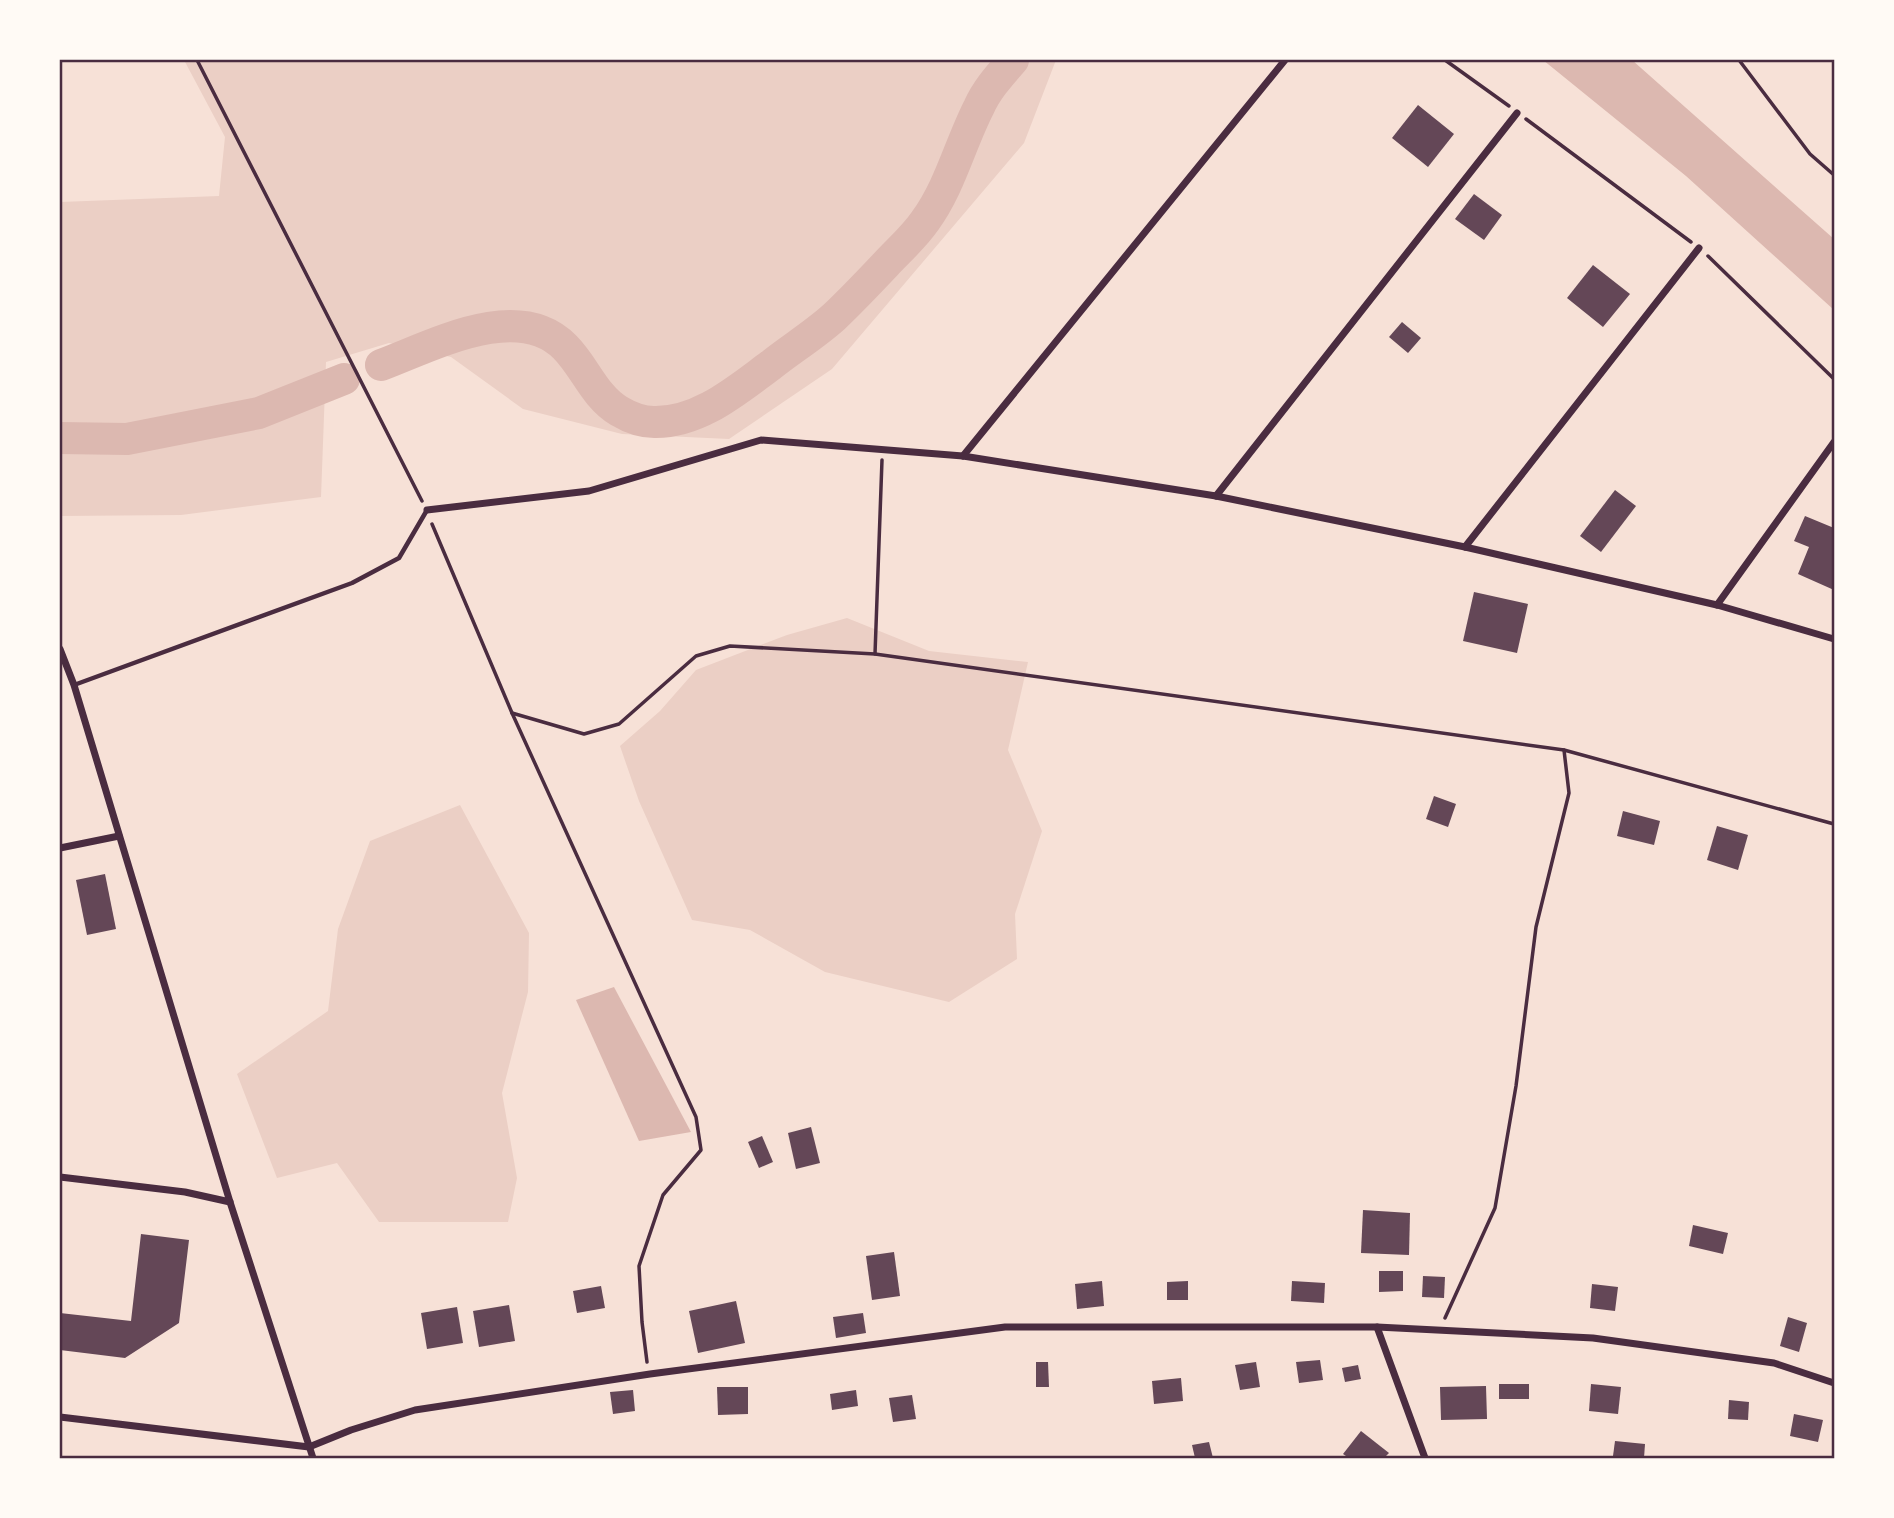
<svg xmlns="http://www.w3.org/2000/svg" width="1894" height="1518" viewBox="0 0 1894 1518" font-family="Overpass,sans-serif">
	<rect width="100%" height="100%" fill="#f7e1d7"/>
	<!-- green -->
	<g fill="#ebcfc5">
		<path d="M184,60H1056L1024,143L832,369L729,439L622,434L523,409L451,357L389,343L326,362L321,497L181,515L60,516V202L219,196L225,137Z"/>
		<path d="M847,618L929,651L1028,662L1008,750L1042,831L1015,914L1017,959L949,1002L825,972L750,930L692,920L639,801L620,746L660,711L696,670L787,635Z"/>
		<path d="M460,805L529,933L528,992L502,1093L517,1178L508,1222H379L337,1163L277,1178L237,1074L328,1011L338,929L370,841Z"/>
	</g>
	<!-- water -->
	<g fill="#dcb8b0">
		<path d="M1543,60H1632L1834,239V310L1686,176Z"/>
		<path d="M614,987L691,1132L639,1141L576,1000Z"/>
	</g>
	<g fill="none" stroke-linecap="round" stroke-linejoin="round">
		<!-- river -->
		<g stroke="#dcb8b0" stroke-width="32">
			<path d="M381,365C432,346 518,299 565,347C585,367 594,396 619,411C629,417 642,422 654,422C699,423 737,390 771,365C791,349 814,335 834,317C852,300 869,282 886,264C899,250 914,237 925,221C950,187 960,144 979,107C987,89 1000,75 1013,60"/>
			<path d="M60,438L127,439L259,413L344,379"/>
		</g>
	</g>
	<!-- building -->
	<g fill="#644757">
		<path d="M1418,105L1454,134L1428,167L1392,138Z"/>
		<path d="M1474,194L1502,215L1484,240L1455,219Z"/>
		<path d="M1593,265L1630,294L1603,327L1567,298Z"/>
		<path d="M1402,322L1421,338L1408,353L1389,337Z"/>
		<path d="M1615,490L1636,506L1601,552L1580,536Z"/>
		<path d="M1805,516L1834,528V590L1798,574L1809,547L1794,541Z"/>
		<path d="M1474,592L1528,604L1517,653L1463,641Z"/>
		<path d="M1434,796L1456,804L1448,827L1426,819Z"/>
		<path d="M1623,811L1660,821L1654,845L1617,836Z"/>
		<path d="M1717,826L1748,835L1738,870L1707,860Z"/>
		<path d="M105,874L116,929L87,935L76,880Z"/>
		<path d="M811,1127L820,1163L796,1169L788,1133Z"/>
		<path d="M762,1136L773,1162L759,1168L748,1142Z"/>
		<path d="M1363,1210L1410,1213L1409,1255L1361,1253Z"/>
		<path d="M1693,1225L1728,1233L1723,1254L1689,1246Z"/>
		<path d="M141,1234L189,1240L179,1323L125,1358L60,1350V1313L131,1321Z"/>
		<path d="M894,1252L900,1296L872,1300L866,1256Z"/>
		<path d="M1379,1271H1403V1291L1379,1292Z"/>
		<path d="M1423,1276L1445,1277L1444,1298L1422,1297Z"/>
		<path d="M1102,1281L1104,1306L1077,1309L1075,1284Z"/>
		<path d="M1188,1281V1300H1167V1282Z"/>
		<path d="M1292,1281L1325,1283L1324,1303L1291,1301Z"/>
		<path d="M1592,1284L1618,1287L1615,1311L1590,1308Z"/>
		<path d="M601,1286L605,1308L577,1313L573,1291Z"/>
		<path d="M736,1301L745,1343L698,1353L689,1311Z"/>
		<path d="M509,1305L515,1341L479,1347L473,1311Z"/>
		<path d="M457,1307L463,1343L427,1349L421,1313Z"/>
		<path d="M863,1313L866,1333L836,1338L833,1317Z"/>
		<path d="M1788,1317L1807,1323L1799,1352L1780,1346Z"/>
		<path d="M1320,1360L1323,1380L1299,1383L1296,1362Z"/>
		<path d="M1036,1362H1048L1049,1387H1036Z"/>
		<path d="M1256,1362L1260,1387L1240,1390L1235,1365Z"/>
		<path d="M1358,1365L1361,1379L1345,1382L1342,1368Z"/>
		<path d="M1181,1378L1183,1401L1154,1404L1152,1381Z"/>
		<rect x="1499" y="1384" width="30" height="15"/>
		<path d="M1591,1384L1621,1387L1618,1414L1589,1411Z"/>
		<path d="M1486,1386L1487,1419L1441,1420L1440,1387Z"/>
		<path d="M717,1387H748V1414L718,1415Z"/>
		<path d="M633,1390L635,1411L613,1414L610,1392Z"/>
		<path d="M856,1390L858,1406L832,1410L830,1394Z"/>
		<path d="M912,1395L916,1419L893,1422L889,1398Z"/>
		<path d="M1729,1400L1749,1402L1748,1420L1728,1419Z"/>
		<path d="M1794,1414L1823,1420L1818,1442L1790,1436Z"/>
		<path d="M1361,1431L1389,1453L1384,1458H1349L1343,1454Z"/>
		<path d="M1615,1441L1645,1444L1644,1458L1613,1456Z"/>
		<path d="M1209,1442L1213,1458H1195L1192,1445Z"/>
	</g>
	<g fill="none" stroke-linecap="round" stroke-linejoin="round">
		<!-- path -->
		<g stroke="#4a2c40" stroke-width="3.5">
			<path d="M197,60L422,501"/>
			<path d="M1445,60L1509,106"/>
			<path d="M1739,60L1810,154L1834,175"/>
			<path d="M1526,119L1691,242"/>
			<path d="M1708,256L1834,379"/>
			<path d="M432,524L512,713L696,1117L701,1150L663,1195L639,1266L642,1322L647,1362"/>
			<path d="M875,654L882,460"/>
			<path d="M512,713L584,734L619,724L696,656L730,646L875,654L1564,750L1834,824"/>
			<path d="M1445,1318L1495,1208L1516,1086L1536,927L1569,793L1564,750"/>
		</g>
		<!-- service -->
		<path stroke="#4a2c40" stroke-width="4.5" d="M74,685L352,583L399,558L427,510"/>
		<!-- minor -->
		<g stroke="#4a2c40" stroke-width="7">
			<path d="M963,456L1285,60"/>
			<path d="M1216,496L1517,113"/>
			<path d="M427,510L589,491L761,440L963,456L1216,496L1465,547L1717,605L1834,639"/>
			<path d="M1465,547L1699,248"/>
			<path d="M1717,605L1834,442"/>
			<path d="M60,649L74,685L230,1202L313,1458"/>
			<path d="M60,848L119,836"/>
			<path d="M60,1177L185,1192L230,1202"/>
			<path d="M1377,1327L1425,1458"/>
			<path d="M60,1417L309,1447L351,1430L415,1410L650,1374L1005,1327H1377L1593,1338L1774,1363L1834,1383"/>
		</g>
	</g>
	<!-- border -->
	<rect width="1894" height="1518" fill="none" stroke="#fffaf5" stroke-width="122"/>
	<rect x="61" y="61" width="1772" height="1396" fill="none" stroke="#4a2c40" stroke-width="2.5"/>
</svg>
